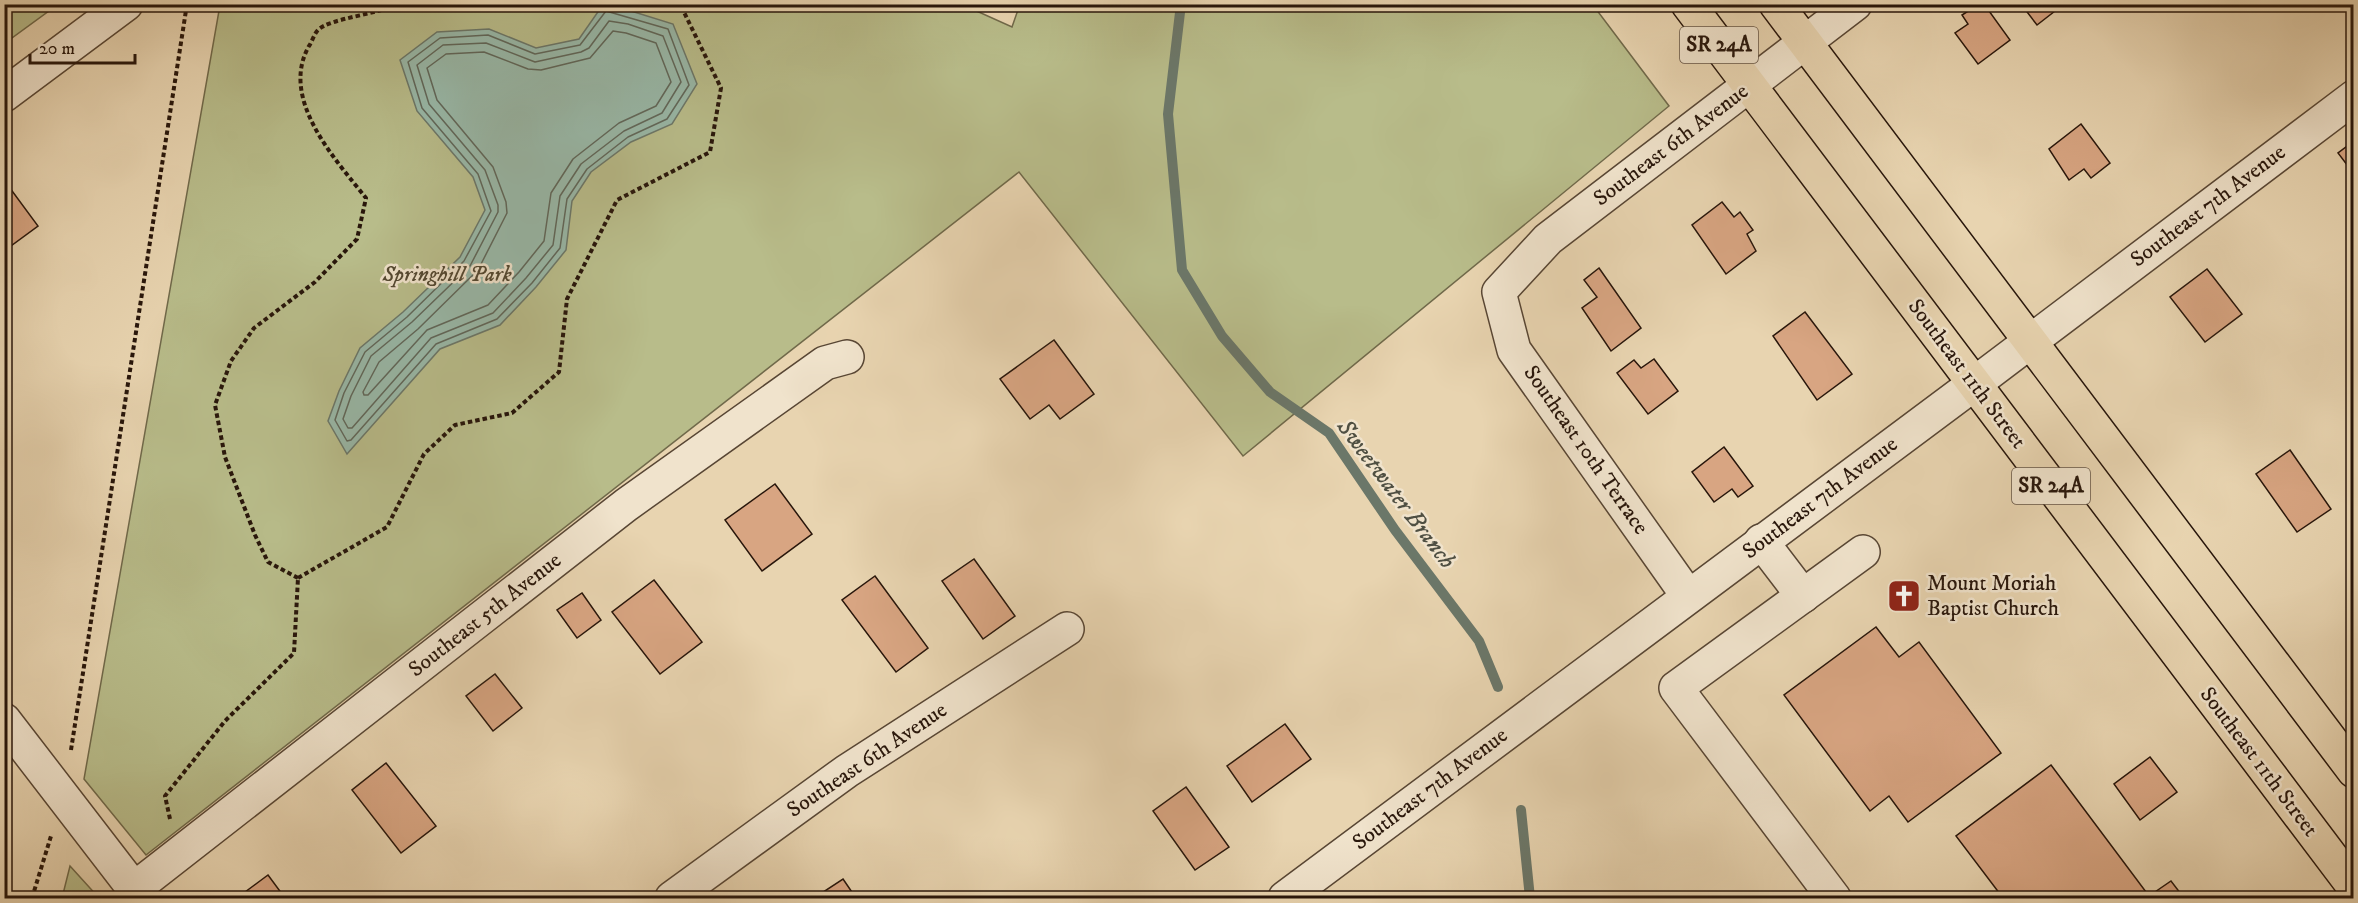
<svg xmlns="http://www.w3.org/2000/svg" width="2358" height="903" viewBox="0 0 2358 903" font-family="'IM FELL DW Pica',serif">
	<rect width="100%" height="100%" fill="#e8d4b0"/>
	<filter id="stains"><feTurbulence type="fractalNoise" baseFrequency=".00333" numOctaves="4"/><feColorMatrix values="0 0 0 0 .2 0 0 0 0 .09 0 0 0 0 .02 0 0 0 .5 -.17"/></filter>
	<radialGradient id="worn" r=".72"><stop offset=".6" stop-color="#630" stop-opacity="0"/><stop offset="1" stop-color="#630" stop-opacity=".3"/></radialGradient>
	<!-- green -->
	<g fill="#b8bc8a" stroke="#70694a" stroke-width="1.5">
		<path d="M5,4H57V5L5,43Z"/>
		<path d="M961,4L1012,27L1020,4L1593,5L1669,106L1243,456L1019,172L146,855L84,779L220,5Z"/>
		<path d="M70,866L99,898H62Z"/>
	</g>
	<!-- water -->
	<path fill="#98b8a8" stroke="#6b7769" stroke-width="1.5" d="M602,6L631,11L673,24L697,84L672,124L631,142L591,172L572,201L566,250L536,287L500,325L440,349L347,454L328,421L339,391L360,348L403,312L460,257L485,210L473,177L417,111L400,60L437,32L489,29L536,48L579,39Z"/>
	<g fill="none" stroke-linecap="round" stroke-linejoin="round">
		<!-- shore -->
		<g stroke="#60675a" stroke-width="1.5">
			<path d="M606,11L668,29L689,85L667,119L628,137L587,169L567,199L560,248L532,283L497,319L436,344L351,440L347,441L335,420L344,393L365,352L407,317L464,261L491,211L478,174L422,108L408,62L440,38L488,35L535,54L580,45Z"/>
			<path d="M609,21L628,24L663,36L681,82L662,113L624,131L581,164L560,196L553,245L526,278L493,313L431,338L352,428H348L343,419L351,396L371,356L412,322L470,266L498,212V205L485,170L429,104L417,65L443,45L486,43L535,62L581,52L589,48Z"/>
			<path d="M613,31L626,33L656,43L671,82L656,106L619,123L573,159L551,193L544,241L519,272L488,305L427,330L368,395H364L363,392L379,362L418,329L478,270L507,213L506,202L493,167L437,100L427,68L446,54L484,52L528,69L541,70L590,58Z"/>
		</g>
		<!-- stream -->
		<g stroke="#6b7769" stroke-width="10">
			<path d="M1181,4L1168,114L1182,270L1222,336L1270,392L1329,433L1395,530L1479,641L1498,687"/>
			<path d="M1521,810L1530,898"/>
		</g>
	</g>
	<!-- building -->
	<g fill="#d8a582" stroke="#28160b" stroke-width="1.5">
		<path d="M1979,4H1984L2010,40L1978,64L1955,33L1968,24L1962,15Z"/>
		<path d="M2021,4H2064L2037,25Z"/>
		<path d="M2081,124L2110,163L2091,178L2084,169L2069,180L2049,149Z"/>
		<path d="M2354,141V174L2338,153Z"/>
		<path d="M4,180L38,226L4,251Z"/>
		<path d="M1722,202L1734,217L1740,212L1753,230L1747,234L1756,251L1726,274L1692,225Z"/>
		<path d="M1599,268L1641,328L1611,351L1582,308L1597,297L1584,280Z"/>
		<path d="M2207,269L2242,314L2205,342L2170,297Z"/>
		<path d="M1805,312L1852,374L1817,400L1773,336Z"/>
		<path d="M1054,340L1094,394L1060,419L1049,405L1030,419L1000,379Z"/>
		<path d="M1654,359L1678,391L1648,414L1617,373L1634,360L1641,368Z"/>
		<path d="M1724,447L1753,486L1738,497L1732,489L1714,502L1692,472Z"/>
		<path d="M2290,450L2331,509L2297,532L2256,474Z"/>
		<path d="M775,484L812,534L762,571L725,520Z"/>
		<path d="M974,559L1015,616L983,639L942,581Z"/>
		<path d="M875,576L928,648L896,672L842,600Z"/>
		<path d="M654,580L702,642L660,674L612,612Z"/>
		<path d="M582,593L601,620L577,638L557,610Z"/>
		<path d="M1876,627L1899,657L1919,642L2001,753L1908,822L1889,796L1870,811L1784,695Z"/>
		<path d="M495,674L522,708L493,731L466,696Z"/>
		<path d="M1285,724L1311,759L1252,802L1227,766Z"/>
		<path d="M2150,757L2177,792L2140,820L2114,784Z"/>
		<path d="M386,763L436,826L401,853L352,790Z"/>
		<path d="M2051,765L2149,896L2171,881L2184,898H2003L1956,836Z"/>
		<path d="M1186,787L1229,847L1195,870L1153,811Z"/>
		<path d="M268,875L285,898H237Z"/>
		<path d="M843,879L856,898H814Z"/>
	</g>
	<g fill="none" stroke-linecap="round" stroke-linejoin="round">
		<!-- minor casing -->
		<g stroke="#584634" stroke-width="36">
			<g id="minor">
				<path d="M4,95L126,4"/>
				<path d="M1761,541L1803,596"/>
				<path d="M1688,596L1514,350L1499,292L1548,239L1855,4"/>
				<path d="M4,720L141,898"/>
				<path d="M134,889L626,505L825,363L847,357"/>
				<path d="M672,898L847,771L1067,629"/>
				<path d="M1285,898L1974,384L2354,97"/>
				<path d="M1834,898L1676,688L1863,552"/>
			</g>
		</g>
		<!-- highway casing -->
		<g stroke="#28160b" stroke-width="36">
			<g id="highway">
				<path d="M1688,4L2354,887"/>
				<path d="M1776,4L2354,771"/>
			</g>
		</g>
		<!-- path -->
		<g stroke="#28160b" stroke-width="4" stroke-dasharray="4.5 3" stroke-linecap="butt">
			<path d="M298,578L387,527L424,454L455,425L512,413L559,372L567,299L617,200L710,152L721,88L680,4"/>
			<path d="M298,578L268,562L255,535L225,457L215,405L231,361L254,328L315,282L357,239L366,198C335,159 279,99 309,46C312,42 314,34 318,30C330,18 377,15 396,4"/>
			<path d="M71,750L187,4"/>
			<path d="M170,819L165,796L225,721L294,653L298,578"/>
			<path d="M32,898L51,836"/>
		</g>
		<!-- minor -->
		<use href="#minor" stroke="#f0e3cc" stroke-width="33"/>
		<!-- highway -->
		<use href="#highway" stroke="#e8d4b0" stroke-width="33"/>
	</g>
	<!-- icons -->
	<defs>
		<g id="church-square" transform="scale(1.725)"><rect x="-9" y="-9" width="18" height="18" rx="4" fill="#8f2418" stroke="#f0e3cc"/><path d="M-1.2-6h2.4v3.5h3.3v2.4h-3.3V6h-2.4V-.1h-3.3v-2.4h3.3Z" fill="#fff"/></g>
	</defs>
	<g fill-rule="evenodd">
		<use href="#church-square" x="1904" y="596"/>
	</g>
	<g text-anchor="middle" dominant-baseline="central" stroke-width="5" stroke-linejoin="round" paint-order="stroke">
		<!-- shield labels -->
		<g fill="#f0e3cc" stroke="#645445" stroke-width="1.5">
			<rect x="1680" y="27" width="78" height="36" rx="4.5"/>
			<rect x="2012" y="468" width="78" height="36" rx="4.5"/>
		</g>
		<g font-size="21" font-weight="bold" fill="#28160b">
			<text x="1719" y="45">SR 24A</text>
			<text x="2051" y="486">SR 24A</text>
		</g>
		<!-- street labels -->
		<g font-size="22" fill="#28160b" stroke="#f0e3cc">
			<text transform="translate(1671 145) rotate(-37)">Southeast 6th Avenue</text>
			<text transform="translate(2208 206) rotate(-37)">Southeast 7th Avenue</text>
			<text transform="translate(1967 374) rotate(53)">Southeast 11th Street</text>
			<text transform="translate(1586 450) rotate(55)">Southeast 10th Terrace</text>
			<text transform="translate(1820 498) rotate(-37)">Southeast 7th Avenue</text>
			<text transform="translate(485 615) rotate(-38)">Southeast 5th Avenue</text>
			<text transform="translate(867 760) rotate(-34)">Southeast 6th Avenue</text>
			<text transform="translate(2259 762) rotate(53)">Southeast 11th Street</text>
			<text transform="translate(1430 789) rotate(-37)">Southeast 7th Avenue</text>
		</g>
		<!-- park labels -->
		<g font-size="22" font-style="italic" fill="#534831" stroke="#f0e3cc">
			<text x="447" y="274">Springhill Park</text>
		</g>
		<!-- poi labels -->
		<g font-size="22" fill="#28160b" stroke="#f0e3cc" text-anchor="start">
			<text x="1927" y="583">Mount Moriah<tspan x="1927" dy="25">Baptist Church</tspan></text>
		</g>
		<!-- water labels -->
		<g font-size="24" font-style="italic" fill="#4f4f42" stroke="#f0e3cc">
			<text transform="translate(1396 494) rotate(53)">Sweetwater Branch</text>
		</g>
	</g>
	<!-- margin -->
	<rect width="2358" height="903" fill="none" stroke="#e8d4b0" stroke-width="24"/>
	<rect x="6" y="6" width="2346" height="891" fill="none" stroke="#28160b" stroke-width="3"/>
	<rect x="12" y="12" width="2334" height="879" fill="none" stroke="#28160b" stroke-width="1.5"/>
	<!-- scale -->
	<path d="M30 54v9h105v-9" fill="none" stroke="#28160b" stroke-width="3"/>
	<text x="39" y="54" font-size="18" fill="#28160b" stroke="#f0e3cc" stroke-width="4.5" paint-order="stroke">20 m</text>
	<rect width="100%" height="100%" filter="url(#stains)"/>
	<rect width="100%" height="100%" fill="url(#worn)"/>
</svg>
